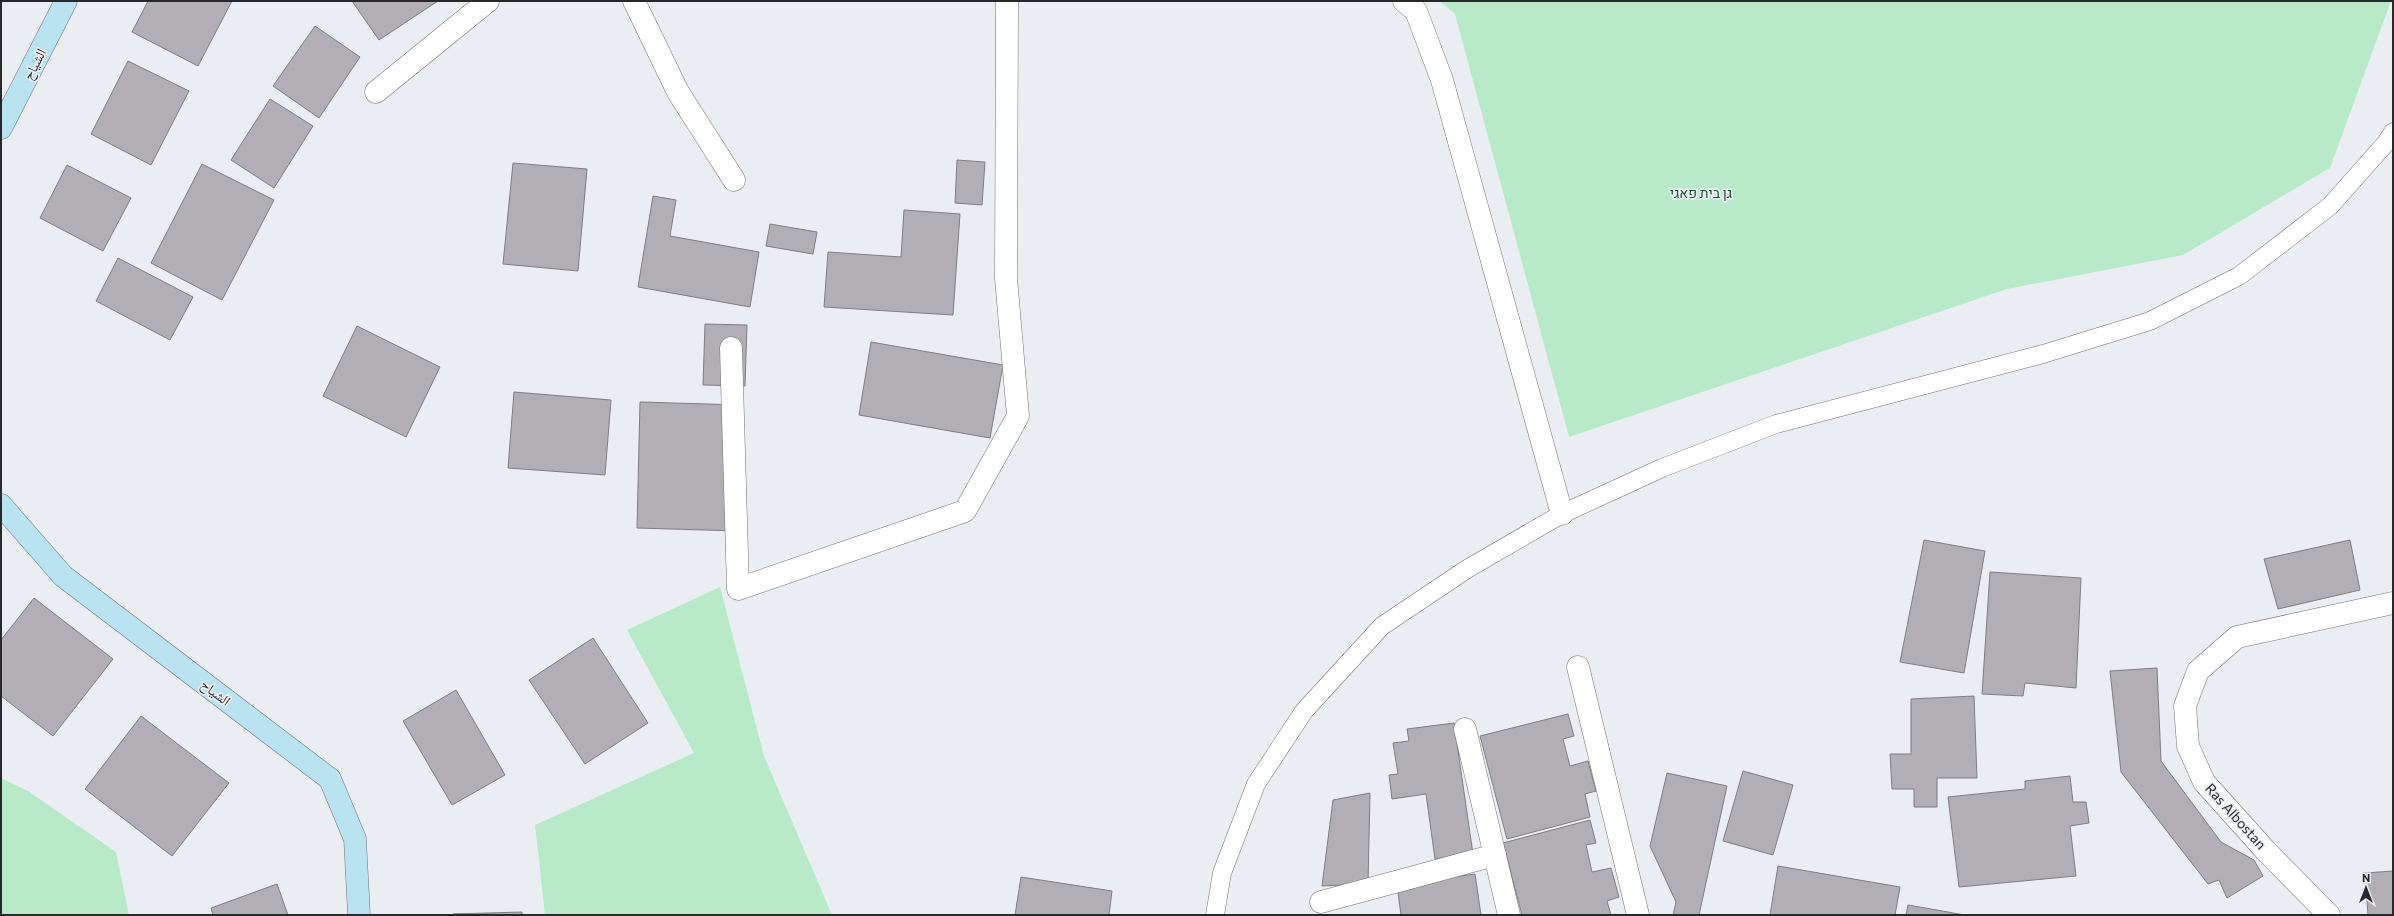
<svg xmlns="http://www.w3.org/2000/svg" width="2394" height="916" viewBox="0 0 2394 916" font-family="Commissioner,'Noto Naskh Arabic',Heebo,sans-serif">
	<rect width="100%" height="100%" fill="#eaeef3"/>
	<!-- green -->
	<g fill="#b8eac9">
		<path d="M1439,1H2391L2330,168L2183,255L2007,289L1569,437L1455,14Z"/>
		<path d="M720,587L764,756L832,915H545L535,825L694,753L627,630Z"/>
		<path d="M1,778L28,791L116,852L129,915H1Z"/>
	</g>
	<!-- building -->
	<g fill="#b2afb4" stroke="#7f7d81">
		<path d="M148,1H232L198,66L132,32Z"/>
		<path d="M352,1H438L379,40Z"/>
		<path d="M315,26L360,57L319,118L273,86Z"/>
		<path d="M128,61L189,91L151,165L91,134Z"/>
		<path d="M270,99L313,126L274,188L231,160Z"/>
		<path d="M957,160L985,162L982,205L955,203Z"/>
		<path d="M513,163L587,169L578,271L503,264Z"/>
		<path d="M202,164L274,200L222,300L151,263Z"/>
		<path d="M67,165L131,198L103,251L40,218Z"/>
		<path d="M653,196L676,200L670,236L759,252L750,307L638,287Z"/>
		<path d="M904,210L960,214L953,315L824,307L828,252L901,257Z"/>
		<path d="M770,224L817,232L813,254L766,246Z"/>
		<path d="M118,258L193,297L170,340L96,301Z"/>
		<path d="M705,324L747,325L745,386L703,385Z"/>
		<path d="M357,326L440,367L406,437L323,396Z"/>
		<path d="M871,342L1003,365L990,438L859,415Z"/>
		<path d="M514,392L611,400L605,475L508,468Z"/>
		<path d="M640,402L742,405L738,531L637,528Z"/>
		<path d="M1924,540L1985,551L1964,673L1900,662Z"/>
		<path d="M2350,540L2360,590L2278,609L2264,559Z"/>
		<path d="M1990,572L2081,578L2076,688L2025,683L2023,696L1982,694Z"/>
		<path d="M34,598L113,659L53,736L1,696V640Z"/>
		<path d="M593,638L648,723L585,764L529,680Z"/>
		<path d="M2157,668L2161,761L2221,842L2254,860L2263,876L2227,898L2219,880L2208,884L2121,772L2110,671Z"/>
		<path d="M456,690L505,775L452,805L403,721Z"/>
		<path d="M1974,696L1977,778H1937V807H1914V789H1892L1890,754H1911V699Z"/>
		<path d="M1568,714L1574,736L1563,739L1570,766L1588,761L1596,791L1585,794L1590,817L1507,839L1480,736Z"/>
		<path d="M141,716L229,783L172,856L85,789Z"/>
		<path d="M1454,723L1473,854L1435,859L1426,794L1392,799L1389,775L1398,774L1393,743L1409,741L1407,729Z"/>
		<path d="M1743,771L1793,785L1773,855L1723,841Z"/>
		<path d="M1667,773L1727,786L1699,915H1673L1676,902L1650,846Z"/>
		<path d="M2070,776L2073,802H2086L2089,823L2070,826L2076,876L1959,887L1948,797L2025,789V781Z"/>
		<path d="M1370,793L1368,884L1322,886L1333,800Z"/>
		<path d="M1590,820L1596,843L1586,845L1592,872L1611,868L1619,897L1607,901L1611,915H1522L1503,843Z"/>
		<path d="M1778,866L1900,887L1895,915H1770Z"/>
		<path d="M2393,871V915H2368L2365,873Z"/>
		<path d="M1475,874L1481,915H1401L1397,885Z"/>
		<path d="M1021,877L1112,891L1109,915H1015Z"/>
		<path d="M277,884L288,915H213L211,908Z"/>
		<path d="M1908,905L1965,915H1906Z"/>
		<path d="M522,912V915L453,914Z"/>
	</g>
	<g fill="none" stroke-linecap="round" stroke-linejoin="round">
		<!-- lane casing -->
		<g stroke="#6f7276" stroke-width="19">
			<path id="lane" d="M1215,915L1222,873L1256,784L1304,711L1382,626L1467,569L1562,514L1662,468L1776,424L2043,354L2150,321L2239,276L2330,206L2386,143L2393,132"/>
		</g>
		<!-- street casing -->
		<g stroke="#6f7276" stroke-width="23">
			<g id="street">
				<path d="M634,1L678,92L734,180"/>
				<path d="M1404,1L1416,11L1442,80L1562,514"/>
				<path d="M376,92L488,1"/>
				<path d="M731,348L738,589L965,511L1018,416L1006,278L1007,1"/>
				<path d="M1578,667L1638,915"/>
				<path d="M1465,729L1509,915"/>
				<path d="M1321,902L1495,855"/>
				<path d="M2329,915L2266,851L2204,782L2188,746L2185,706L2198,671L2237,637L2393,603"/>
			</g>
		</g>
		<!-- secondary casing -->
		<g stroke="#6f7276" stroke-width="23">
			<g id="secondary">
				<path d="M1,128L66,1"/>
				<path d="M1,505L63,576L330,779L355,839L359,915"/>
			</g>
		</g>
		<!-- lane -->
		<use href="#lane" stroke="#fff" stroke-width="18"/>
		<!-- street -->
		<use href="#street" stroke="#fff" stroke-width="22"/>
		<!-- secondary -->
		<use href="#secondary" stroke="#bae3f2" stroke-width="22"/>
	</g>
	<g text-anchor="middle" dominant-baseline="central" stroke-width="3.5" stroke-linejoin="round" paint-order="stroke">
		<!-- street labels -->
		<g font-size="14" fill="#27282a" stroke="#eaeef3">
			<text transform="translate(34 64) rotate(-63)">الشياح</text>
			<text transform="translate(216 692) rotate(37)">الشياح</text>
			<text transform="translate(2236 816) rotate(48)">Ras Albostan</text>
		</g>
		<!-- park labels -->
		<g font-size="14" fill="#1e5235" stroke="#eaeef3">
			<text x="1701" y="192">גן בית פאגי</text>
		</g>
	</g>
	<!-- border -->
	<rect width="2394" height="916" fill="none" stroke="#27282a" stroke-width="4"/>
	<!-- north arrow -->
	<g transform="translate(2366 888)" stroke="#eaeef3" stroke-width="3" paint-order="stroke">
	<path d="M0-3L7 15L0 10L-7 15Z" fill="#27282a"/>
	<text y="-6" font-size="11" font-weight="bold" text-anchor="middle" fill="#27282a">N</text>
	</g>
</svg>
